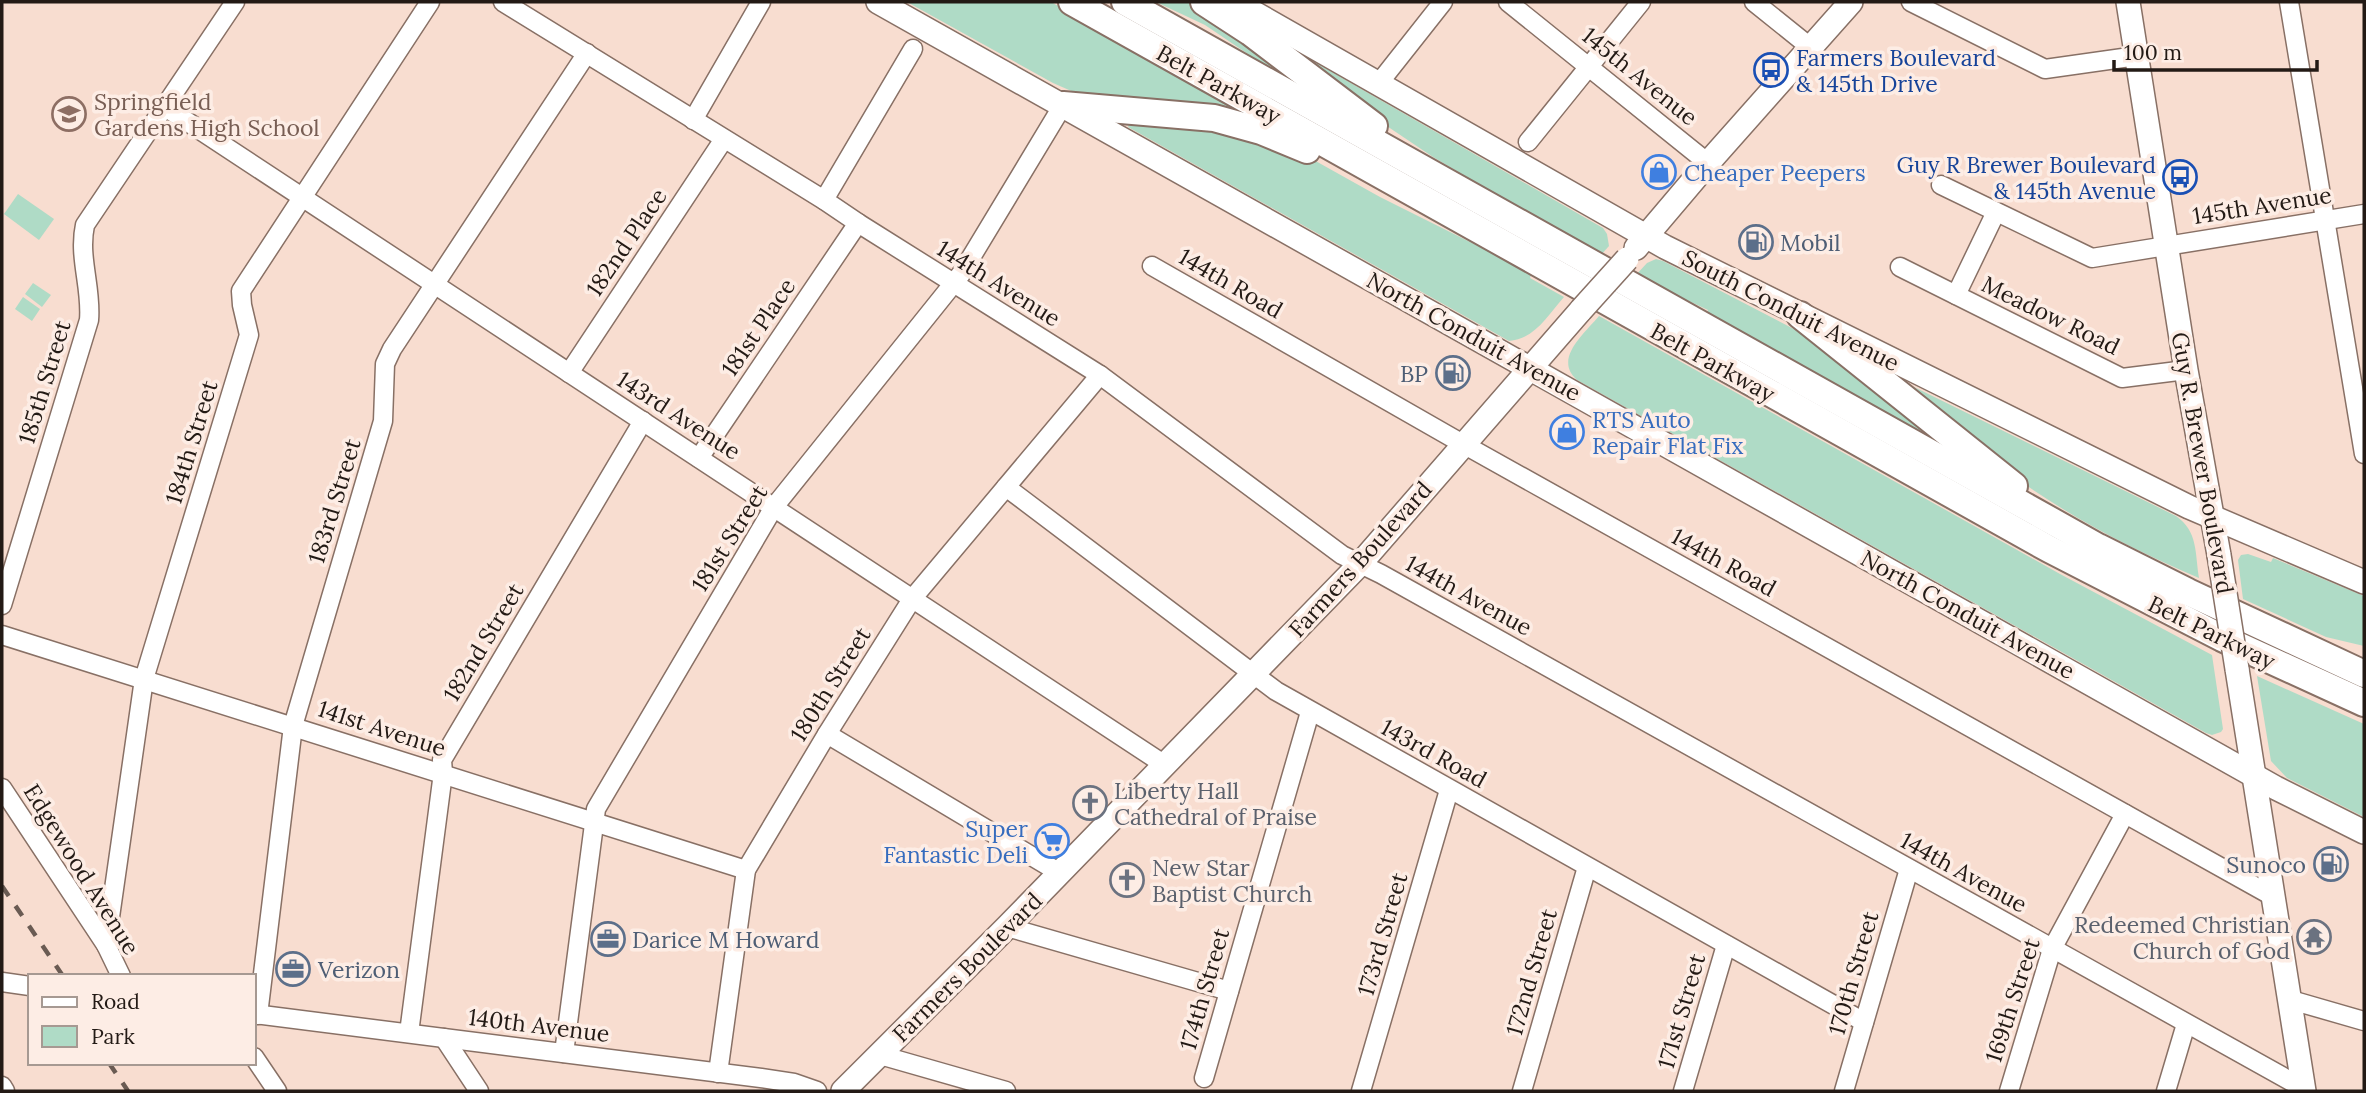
<svg xmlns="http://www.w3.org/2000/svg" width="2366" height="1093" viewBox="0 0 2366 1093" font-family="Lora,serif">
	<rect width="100%" height="100%" fill="#f8ddd0"/>
	<!-- green -->
	<g fill="#afdbc6">
		<path d="M907,2H1051L1262,120L1085,97L1053,83Z"/>
		<path d="M1156,2H1190L1201,13L1291,75L1288,81L1205,25Z"/>
		<path d="M1276,40L1603,228L1607,234L1609,246L1600,256L1433,157L1363,110Z"/>
		<path d="M1132,117L1212,124L1312,159L1380,197L1532,273L1530,278L1564,297C1547,316 1535,339 1509,341L1128,127Z"/>
		<path d="M18,194L54,219L39,240L4,214Z"/>
		<path d="M1656,259L1663,261L1811,338L1936,439L1932,440L1706,314L1708,310L1635,276L1647,263Z"/>
		<path d="M33,283L51,295L42,307L25,294Z"/>
		<path d="M23,297L40,309L32,321L15,309Z"/>
		<path d="M1599,316L2060,574L2212,655L2223,729L2221,732L2212,735L2206,733L1577,380C1553,359 1584,334 1599,316Z"/>
		<path d="M1910,385L2176,516C2198,531 2195,553 2199,578C2131,549 2066,515 2006,471C1971,446 1940,415 1907,387Z"/>
		<path d="M2248,554L2271,562L2273,558L2364,596V646L2326,637L2243,599L2238,560L2241,555Z"/>
		<path d="M2257,676L2364,724V817L2287,778L2271,761Z"/>
	</g>
	<g fill="none" stroke-linecap="round" stroke-linejoin="round">
		<!-- minor casing -->
		<g stroke="#887065" stroke-width="21">
			<g id="minor">
				<path d="M503,2L824,200L858,223L1100,375L1342,555L1381,574L2303,1088"/>
				<path d="M1508,2L1708,163"/>
				<path d="M1754,2L1810,47"/>
				<path d="M1911,2L2045,69L2137,56"/>
				<path d="M2289,2L2364,454"/>
				<path d="M1379,83L1443,2"/>
				<path d="M165,107L1165,765"/>
				<path d="M693,120L761,2"/>
				<path d="M1528,142L1641,2"/>
				<path d="M1941,185L2092,258L2364,214"/>
				<path d="M824,200L913,49"/>
				<path d="M1152,266L1463,444L2274,897"/>
				<path d="M1900,267L2122,378L2186,370"/>
				<path d="M1956,295L1996,212"/>
				<path d="M569,373L724,139"/>
				<path d="M699,458L858,223"/>
				<path d="M1006,487L1276,691L1864,1022"/>
				<path d="M2,605L89,320C92,288 78,257 85,225L235,2"/>
				<path d="M2,635L746,870"/>
				<path d="M827,734L1060,873"/>
				<path d="M2,788L106,945L121,976"/>
				<path d="M1007,927L1229,991"/>
				<path d="M106,945L144,679L249,335L242,305L241,291L430,2"/>
				<path d="M2,982L30,986"/>
				<path d="M2291,1000L2364,1021"/>
				<path d="M254,1014L761,1078L794,1083L817,1091"/>
				<path d="M258,1015L293,726L383,421L385,364L392,349L587,53"/>
				<path d="M409,1033L443,773L442,760L643,421"/>
				<path d="M444,1038L479,1091"/>
				<path d="M564,1053L596,809L774,507L961,274L1063,105"/>
				<path d="M880,1055L1006,1091"/>
				<path d="M254,1057L277,1091"/>
				<path d="M718,1073L746,870L827,734L912,599L1100,375"/>
				<path d="M1204,1078L1310,712"/>
				<path d="M2,1086L5,1091"/>
				<path d="M1361,1091L1449,790"/>
				<path d="M1522,1091L1587,867"/>
				<path d="M1683,1091L1726,945"/>
				<path d="M1844,1091L1909,869"/>
				<path d="M2009,1091L2052,949L2125,814"/>
				<path d="M2166,1091L2186,1024"/>
			</g>
		</g>
		<!-- major casing -->
		<g stroke="#887065" stroke-width="26">
			<g id="major">
				<path d="M878,2L2276,788L2364,832"/>
				<path d="M1235,2L1665,247L2189,507L2364,582"/>
				<path d="M2128,2L2186,370L2219,555"/>
				<path d="M1636,248L1708,163L1851,2"/>
				<path d="M2237,669L2304,1091"/>
				<path d="M843,1091L1007,927L1360,564L1581,310"/>
			</g>
		</g>
		<!-- highway casing -->
		<g stroke="#887065" stroke-width="30">
			<g id="highway">
				<path d="M1072,2L2049,549L2222,638L2364,703"/>
				<path d="M1125,2L2098,547L2188,592L2364,674"/>
				<path d="M1204,2L1250,32L1374,126"/>
				<path d="M1063,105L1214,118L1261,131L1307,150"/>
				<path d="M1800,315L2014,486"/>
			</g>
		</g>
		<!-- minor -->
		<use href="#minor" stroke="#fff" stroke-width="18"/>
		<!-- major -->
		<use href="#major" stroke="#fff" stroke-width="23"/>
		<!-- highway -->
		<use href="#highway" stroke="#fff" stroke-width="26"/>
		<!-- rail -->
		<g stroke="#6a5b53" stroke-width="4.5" stroke-dasharray="12 12" stroke-linecap="butt">
			<path d="M2,886L63,976"/>
			<path d="M109,1063L128,1091"/>
		</g>
		<!-- major-bridge casing -->
		<g stroke="#887065" stroke-width="26" stroke-linecap="butt">
			<g id="major-bridge">
				<path d="M1581,310L1627,259"/>
				<path d="M2219,555L2237,669"/>
			</g>
		</g>
		<!-- major-bridge -->
		<use href="#major-bridge" stroke="#fff" stroke-width="23"/>
	</g>
	<!-- icons -->
	<defs>
		<g id="bus-ring" transform="scale(1.75)"><circle r="9.5" fill="#fdede5" stroke="#1a4fb4" stroke-width="1.5"/><path d="M-5-6H5V4H4V6H2V4H-2V6H-4V4H-5ZM-3.5-4V0h7V-4ZM-3.5 1.2v1.5H-2V1.2ZM2 1.2v1.5H3.5V1.2Z" fill="#1a4fb4"/></g>
		<g id="school-ring" transform="scale(1.75)"><circle r="9.5" fill="#fdede5" stroke="#8d6e63" stroke-width="1.5"/><path d="M0-5L7-2L0 1L-7-2ZM-4 1L0 2.5L4 1V4Q0 6-4 4Z" fill="#8d6e63"/></g>
		<g id="shop-ring" transform="scale(1.75)"><circle r="9.5" fill="#fdede5" stroke="#3f7fe0" stroke-width="1.5"/><path d="M-5-2.5h2.3a2.7 3.5 0 0 1 5.4 0H5L5.5 6h-11ZM-1.5-2.5h3a1.5 2.3 0 0 0-3 0Z" fill="#3f7fe0"/></g>
		<g id="fuel-ring" transform="scale(1.75)"><circle r="9.5" fill="#fdede5" stroke="#5c6f8a" stroke-width="1.5"/><path d="M-5.5-6h7V0h2V4h1.3V-2.5L3-4.5l.8-.8L6-3V5H2.5V1h-1V6h-7ZM-4.2-4.7v3.2H.2V-4.7Z" fill="#5c6f8a"/></g>
		<g id="church-ring" transform="scale(1.75)"><circle r="9.5" fill="#fdede5" stroke="#6b7280" stroke-width="1.5"/><path d="M-1.2-6h2.4v3.5h3.3v2.4h-3.3V6h-2.4V-.1h-3.3v-2.4h3.3Z" fill="#6b7280"/></g>
		<g id="supermarket-ring" transform="scale(1.75)"><circle r="9.5" fill="#fdede5" stroke="#3f7fe0" stroke-width="1.5"/><path d="M-6-5.5h2.5l.6 2H6L4.5 2H-2.5L-4.4-4H-6ZM-1.5 3.2a1.3 1.3 0 1 0 .1 0ZM3 3.2a1.3 1.3 0 1 0 .1 0Z" fill="#3f7fe0"/></g>
		<g id="temple-ring" transform="scale(1.75)"><circle r="9.5" fill="#fdede5" stroke="#6b7280" stroke-width="1.5"/><path d="M0-6L5-2H3V0L6.5 2.5H4V6H1.5V3h-3V6H-4V2.5H-6.5L-3 0V-2H-5Z" fill="#6b7280"/></g>
		<g id="office-ring" transform="scale(1.75)"><circle r="9.5" fill="#fdede5" stroke="#5c6f8a" stroke-width="1.5"/><path d="M-6-3h4V-5.5h4V-3h4V5H-6ZM-1-4.5V-3h2v-1.5ZM-6 0V1H6V0Z" fill="#5c6f8a"/></g>
	</defs>
	<g fill-rule="evenodd">
		<use href="#bus-ring" x="1771" y="70"/>
		<use href="#school-ring" x="69" y="114"/>
		<use href="#shop-ring" x="1659" y="172"/>
		<use href="#bus-ring" x="2180" y="177"/>
		<use href="#fuel-ring" x="1756" y="242"/>
		<use href="#fuel-ring" x="1453" y="373"/>
		<use href="#shop-ring" x="1567" y="432"/>
		<use href="#church-ring" x="1090" y="803"/>
		<use href="#supermarket-ring" x="1052" y="841"/>
		<use href="#fuel-ring" x="2331" y="864"/>
		<use href="#church-ring" x="1127" y="880"/>
		<use href="#temple-ring" x="2314" y="937"/>
		<use href="#office-ring" x="608" y="939"/>
		<use href="#office-ring" x="293" y="969"/>
	</g>
	<g text-anchor="middle" dominant-baseline="central" stroke-width="7" stroke-linejoin="round" paint-order="stroke">
		<!-- transit labels -->
		<g font-size="23" fill="#164399" stroke="#fdede5" text-anchor="start">
			<text x="1796" y="57">Farmers Boulevard<tspan x="1796" dy="26">&amp; 145th Drive</tspan></text>
			<text x="2156" y="164" text-anchor="end">Guy R Brewer Boulevard<tspan x="2156" dy="26">&amp; 145th Avenue</tspan></text>
		</g>
		<!-- street labels -->
		<g font-size="23" fill="#231a15" stroke="#fdede5">
			<text transform="translate(1640 76) rotate(39)">145th Avenue</text>
			<text transform="translate(1219 84) rotate(29)">Belt Parkway</text>
			<text transform="translate(2262 205) rotate(-9)">145th Avenue</text>
			<text transform="translate(626 242) rotate(-56)">182nd Place</text>
			<text transform="translate(999 283) rotate(32)">144th Avenue</text>
			<text transform="translate(1231 283) rotate(30)">144th Road</text>
			<text transform="translate(1791 310) rotate(27)">South Conduit Avenue</text>
			<text transform="translate(2051 315) rotate(26)">Meadow Road</text>
			<text transform="translate(758 327) rotate(-56)">181st Place</text>
			<text transform="translate(1474 336) rotate(29)">North Conduit Avenue</text>
			<text transform="translate(1713 362) rotate(29)">Belt Parkway</text>
			<text transform="translate(44 382) rotate(-73)">185th Street</text>
			<text transform="translate(679 415) rotate(33)">143rd Avenue</text>
			<text transform="translate(191 442) rotate(-73)">184th Street</text>
			<text transform="translate(2203 463) rotate(80)">Guy R. Brewer Boulevard</text>
			<text transform="translate(334 501) rotate(-73)">183rd Street</text>
			<text transform="translate(729 538) rotate(-58)">181st Street</text>
			<text transform="translate(1360 559) rotate(-48)">Farmers Boulevard</text>
			<text transform="translate(1724 562) rotate(29)">144th Road</text>
			<text transform="translate(1469 595) rotate(29)">144th Avenue</text>
			<text transform="translate(1968 614) rotate(29)">North Conduit Avenue</text>
			<text transform="translate(2212 632) rotate(26)">Belt Parkway</text>
			<text transform="translate(483 642) rotate(-59)">182nd Street</text>
			<text transform="translate(830 684) rotate(-58)">180th Street</text>
			<text transform="translate(382 728) rotate(18)">141st Avenue</text>
			<text transform="translate(1434 753) rotate(29)">143rd Road</text>
			<text transform="translate(82 869) rotate(58)">Edgewood Avenue</text>
			<text transform="translate(1964 872) rotate(29)">144th Avenue</text>
			<text transform="translate(1382 934) rotate(-74)">173rd Street</text>
			<text transform="translate(967 967) rotate(-45)">Farmers Boulevard</text>
			<text transform="translate(1531 972) rotate(-74)">172nd Street</text>
			<text transform="translate(1853 973) rotate(-74)">170th Street</text>
			<text transform="translate(1204 989) rotate(-74)">174th Street</text>
			<text transform="translate(2012 1000) rotate(-72)">169th Street</text>
			<text transform="translate(1681 1011) rotate(-74)">171st Street</text>
			<text transform="translate(539 1025) rotate(7)">140th Avenue</text>
		</g>
		<!-- education labels -->
		<g font-size="23" fill="#785e54" stroke="#fdede5" text-anchor="start">
			<text x="94" y="101">Springfield<tspan x="94" dy="26">Gardens High School</tspan></text>
		</g>
		<!-- shop labels -->
		<g font-size="23" fill="#366cbe" stroke="#fdede5" text-anchor="start">
			<text x="1684" y="172">Cheaper Peepers</text>
			<text x="1592" y="419">RTS Auto<tspan x="1592" dy="26">Repair Flat Fix</tspan></text>
			<text x="1028" y="828" text-anchor="end">Super<tspan x="1028" dy="26">Fantastic Deli</tspan></text>
		</g>
		<!-- service labels -->
		<g font-size="23" fill="#4e5e75" stroke="#fdede5" text-anchor="start">
			<text x="1780" y="242">Mobil</text>
			<text x="1428" y="373" text-anchor="end">BP</text>
			<text x="2306" y="864" text-anchor="end">Sunoco</text>
			<text x="632" y="939">Darice M Howard</text>
			<text x="318" y="969">Verizon</text>
		</g>
		<!-- worship labels -->
		<g font-size="23" fill="#5b616d" stroke="#fdede5" text-anchor="start">
			<text x="1114" y="790">Liberty Hall<tspan x="1114" dy="26">Cathedral of Praise</tspan></text>
			<text x="1152" y="867">New Star<tspan x="1152" dy="26">Baptist Church</tspan></text>
			<text x="2290" y="924" text-anchor="end">Redeemed Christian<tspan x="2290" dy="26">Church of God</tspan></text>
		</g>
	</g>
	<!-- border -->
	<rect width="2366" height="1093" fill="none" stroke="#231a15" stroke-width="7"/>
	<!-- legend -->
	<rect x="28" y="974" width="228" height="91" fill="#fdede5" stroke="#a69992" stroke-width="2"/>
	<rect x="42" y="997" width="35" height="10" fill="#ffffff" stroke="#a69992" stroke-width="2"/>
	<text x="91" y="1009" font-size="21" fill="#231a15">Road</text>
	<rect x="42" y="1026" width="35" height="21" fill="#afdbc6" stroke="#a69992" stroke-width="2"/>
	<text x="91" y="1044" font-size="21" fill="#231a15">Park</text>
	<!-- scale -->
	<path d="M2114 60v10h203v-10" fill="none" stroke="#231a15" stroke-width="3.5"/>
	<text x="2124" y="60" font-size="21" fill="#231a15" stroke="#fdede5" stroke-width="5" paint-order="stroke">100 m</text>
</svg>
